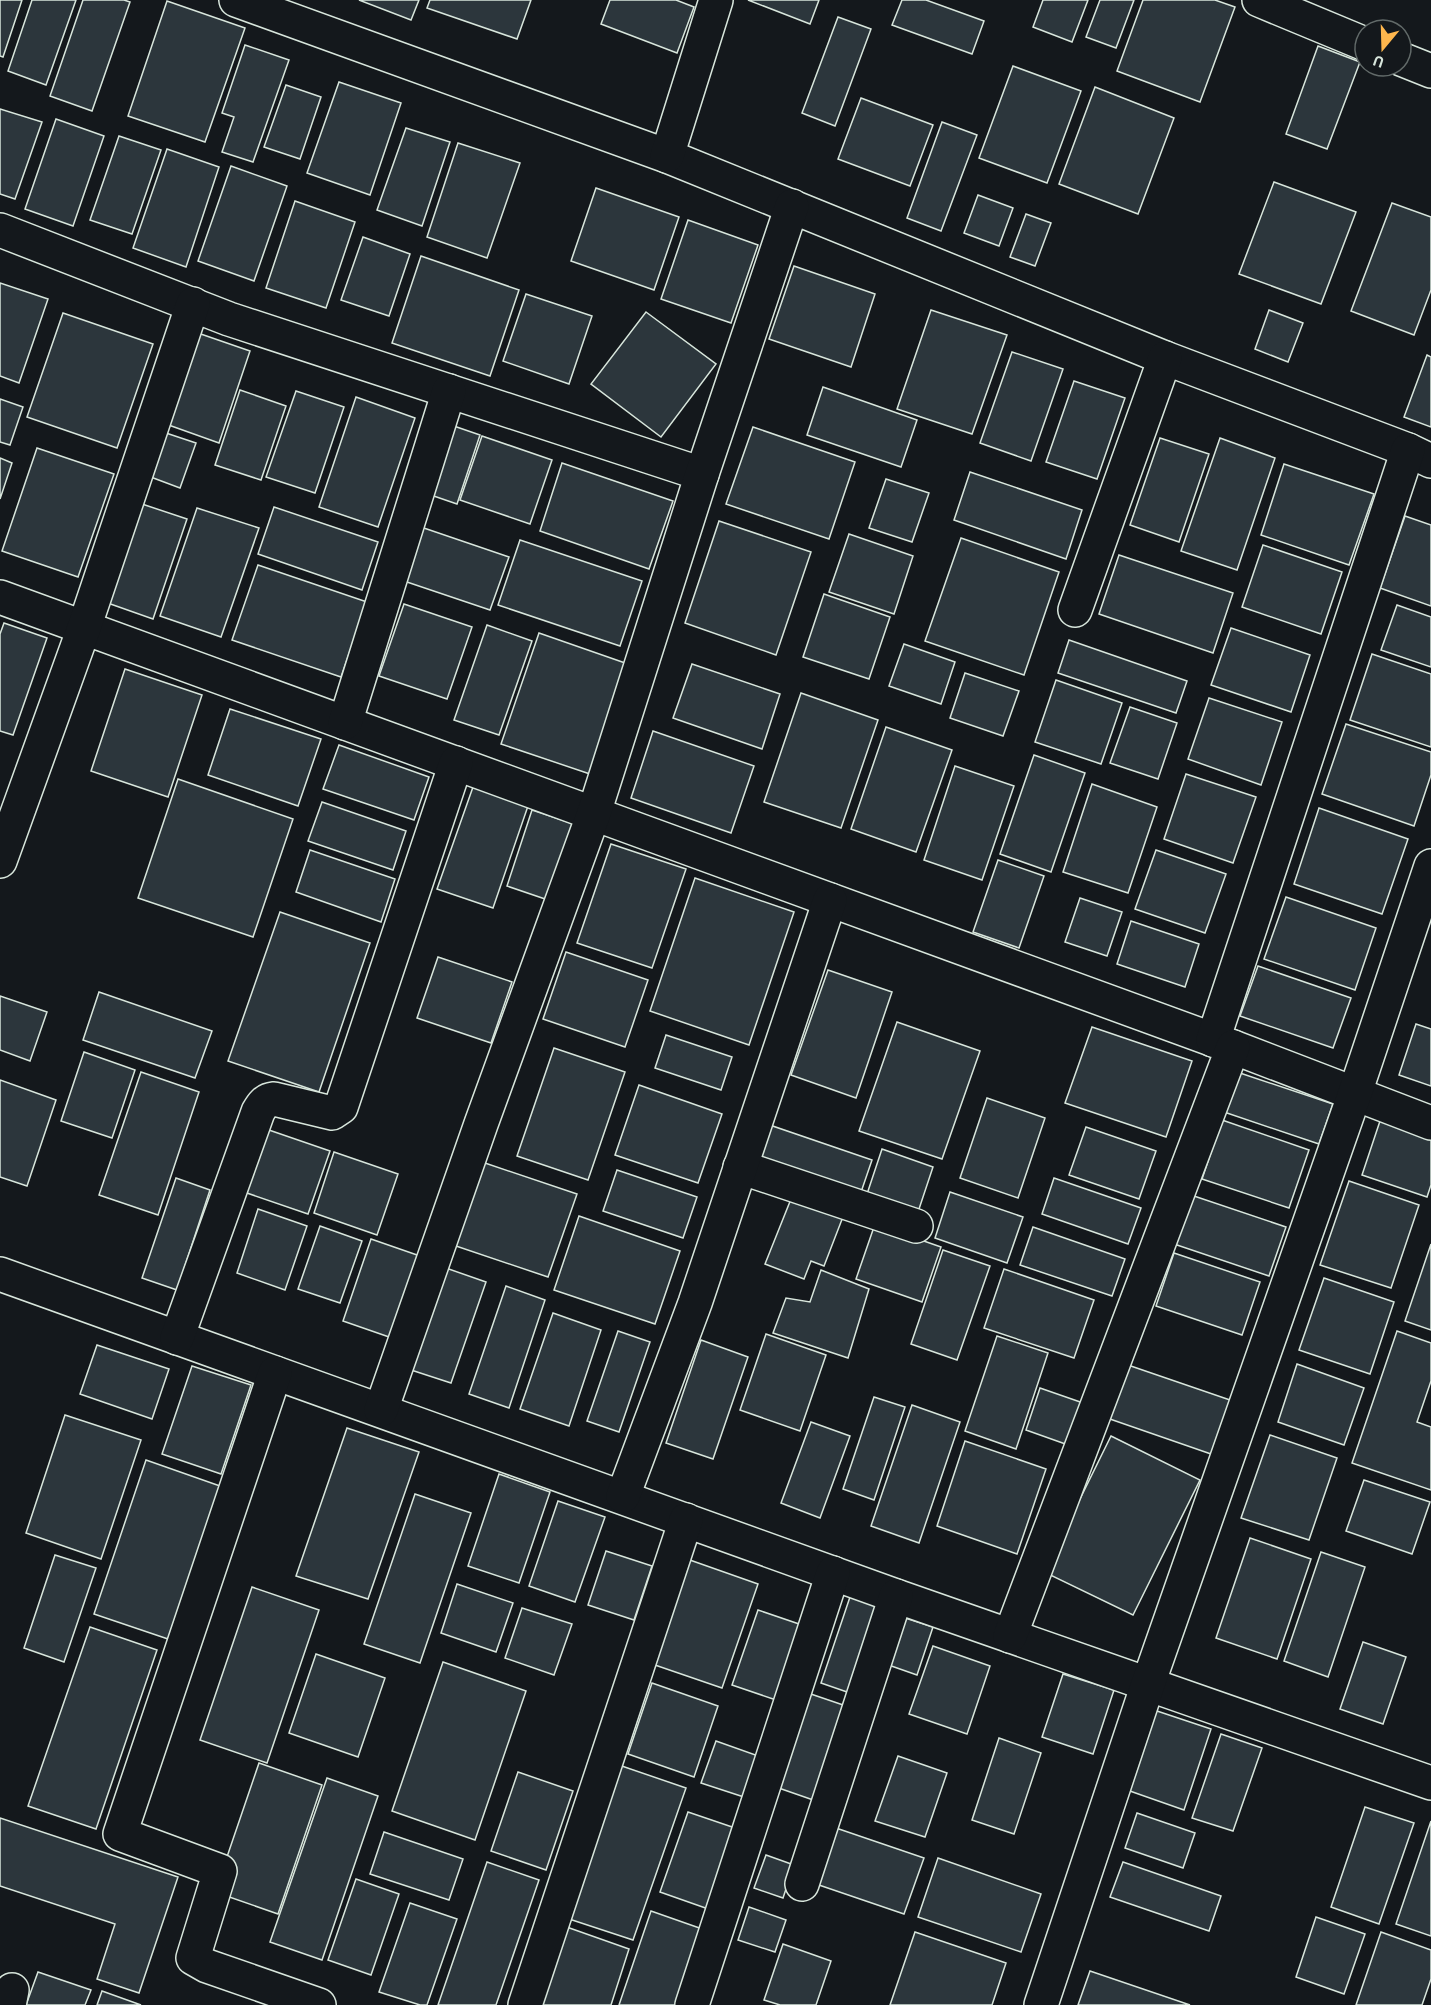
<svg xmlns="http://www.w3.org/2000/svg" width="1431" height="2005" viewBox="0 0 1431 2005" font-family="'Alegreya Sans',sans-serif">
	<rect width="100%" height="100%" fill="#14181c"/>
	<!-- building -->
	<g fill="#2c363c" stroke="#d8e6dc" stroke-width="1.5">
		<path d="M0,0H22L3,57L0,56Z"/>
		<path d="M32,0H76L46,85L8,71Z"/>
		<path d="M83,0H124L130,2L92,111L50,96Z"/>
		<path d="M359,0H419L411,20Z"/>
		<path d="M430,0H531L517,39L427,8Z"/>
		<path d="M610,0H676L694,7L677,53L601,24Z"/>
		<path d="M748,0H819L810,24Z"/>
		<path d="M902,0H926L984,21L972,54L892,25Z"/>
		<path d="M1043,0H1088L1072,42L1033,27Z"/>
		<path d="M1100,0H1134L1116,48L1086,37Z"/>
		<path d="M1143,0H1215L1235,7L1200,102L1117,71Z"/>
		<path d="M167,1L245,28L205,142L128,116Z"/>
		<path d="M838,17L871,29L835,126L802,113Z"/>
		<path d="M245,45L289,60L253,162L222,152L234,117L222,113Z"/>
		<path d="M1318,46L1360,62L1327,149L1286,134Z"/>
		<path d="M1013,66L1081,91L1047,183L979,158Z"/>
		<path d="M339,82L401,103L370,195L307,173Z"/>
		<path d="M286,85L321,97L300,159L264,147Z"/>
		<path d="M1095,87L1174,118L1138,214L1059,184Z"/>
		<path d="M861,98L933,125L910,186L838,159Z"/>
		<path d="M0,109L42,122L15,199L0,194Z"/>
		<path d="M56,119L104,136L73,226L25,209Z"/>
		<path d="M942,122L977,135L941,231L907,218Z"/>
		<path d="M406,128L450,142L422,226L377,210Z"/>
		<path d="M119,136L161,150L132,234L90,220Z"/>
		<path d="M458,143L520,163L487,258L427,237Z"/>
		<path d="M167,149L219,167L186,267L133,248Z"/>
		<path d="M231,166L287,186L254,281L198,261Z"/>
		<path d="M1274,182L1356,212L1321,304L1239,274Z"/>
		<path d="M596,188L679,217L654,290L571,261Z"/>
		<path d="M978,195L1013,208L999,246L964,233Z"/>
		<path d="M295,201L355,222L326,308L266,288Z"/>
		<path d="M1392,203L1431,217V290L1414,335L1351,311Z"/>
		<path d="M1026,214L1051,223L1035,266L1010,257Z"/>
		<path d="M688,220L758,245L731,323L661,299Z"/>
		<path d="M363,237L410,254L389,316L341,300Z"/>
		<path d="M421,256L519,290L490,376L392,343Z"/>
		<path d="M794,266L875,294L851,367L769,339Z"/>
		<path d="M0,283L48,299L19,383L0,376Z"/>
		<path d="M526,294L592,316L569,384L503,361Z"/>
		<path d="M931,310L1007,335L972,434L897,409Z"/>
		<path d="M1269,310L1303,323L1288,362L1255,349Z"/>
		<path d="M646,312L716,364L661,437L591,384Z"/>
		<path d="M63,313L153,344L117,448L27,417Z"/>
		<path d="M195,332L250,351L219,443L163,423Z"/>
		<path d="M1012,352L1063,369L1031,461L980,443Z"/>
		<path d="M1427,355L1431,357V427L1404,417Z"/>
		<path d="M1074,381L1125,398L1097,479L1046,462Z"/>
		<path d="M823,387L917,420L901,467L807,435Z"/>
		<path d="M240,390L286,406L261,480L215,465Z"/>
		<path d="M296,391L344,407L315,493L266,477Z"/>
		<path d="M356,397L415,418L378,527L319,507Z"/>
		<path d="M0,399L23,407L10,445L0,442Z"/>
		<path d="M448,424L480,435L457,504L425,493Z"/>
		<path d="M753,427L855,462L829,539L726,504Z"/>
		<path d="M163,432L196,443L180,488L148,476Z"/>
		<path d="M482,436L552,460L530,524L460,500Z"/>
		<path d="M1160,438L1209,454L1179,542L1130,525Z"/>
		<path d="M1220,438L1275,458L1237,570L1181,551Z"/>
		<path d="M37,448L114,474L78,577L2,551Z"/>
		<path d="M0,458L12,463L0,499Z"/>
		<path d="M562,463L673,501L649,569L540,531Z"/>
		<path d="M1284,464L1374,494L1349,565L1261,535Z"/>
		<path d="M970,472L1082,510L1066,559L954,520Z"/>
		<path d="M886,479L929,493L912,542L869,528Z"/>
		<path d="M136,502L187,519L153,619L102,601Z"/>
		<path d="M274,507L378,542L362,590L258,554Z"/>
		<path d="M197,508L259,528L221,637L160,616Z"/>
		<path d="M1405,516L1431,525V606L1380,588Z"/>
		<path d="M719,521L811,552L776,655L685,623Z"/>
		<path d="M418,526L509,557L490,610L401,580Z"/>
		<path d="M849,534L913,556L894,614L829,592Z"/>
		<path d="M961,538L1059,572L1024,675L925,641Z"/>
		<path d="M520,540L642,581L620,646L498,605Z"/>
		<path d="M1263,545L1342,572L1321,634L1242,607Z"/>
		<path d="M1119,555L1233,593L1213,653L1099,614Z"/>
		<path d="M258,565L367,602L341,677L232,640Z"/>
		<path d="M824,594L890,617L869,679L803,657Z"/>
		<path d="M404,604L472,627L447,699L379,676Z"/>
		<path d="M1397,605L1431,617V667L1381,650Z"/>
		<path d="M4,623L47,638L13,735L0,731V634Z"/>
		<path d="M487,625L532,641L499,735L454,720Z"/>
		<path d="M1231,628L1310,655L1291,712L1211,685Z"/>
		<path d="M539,633L628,664L590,774L501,744Z"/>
		<path d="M1069,640L1187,681L1176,713L1058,673Z"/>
		<path d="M904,644L955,662L941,704L889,686Z"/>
		<path d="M1372,654L1431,674V747L1350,720Z"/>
		<path d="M692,664L780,694L762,749L673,718Z"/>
		<path d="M125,669L202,695L168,797L91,771Z"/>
		<path d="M965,673L1019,691L1003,736L950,718Z"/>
		<path d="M1056,680L1122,703L1101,764L1035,742Z"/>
		<path d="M801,693L878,720L841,828L764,802Z"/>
		<path d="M1209,698L1282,722L1261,785L1188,759Z"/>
		<path d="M1130,707L1177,723L1158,779L1110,763Z"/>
		<path d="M230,709L321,739L298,806L208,775Z"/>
		<path d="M1346,724L1431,752V775L1414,826L1322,794Z"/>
		<path d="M886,727L952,750L916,852L851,829Z"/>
		<path d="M653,731L754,766L731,833L631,798Z"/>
		<path d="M339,745L429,777L414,820L323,789Z"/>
		<path d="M1034,755L1085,773L1051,872L1000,854Z"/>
		<path d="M955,766L1014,786L982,880L924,860Z"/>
		<path d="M1186,774L1256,797L1233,863L1164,839Z"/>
		<path d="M178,779L293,819L253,937L138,898Z"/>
		<path d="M1092,784L1157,807L1128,893L1063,872Z"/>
		<path d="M473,787L528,806L493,908L437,889Z"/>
		<path d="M322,802L406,831L393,870L308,841Z"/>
		<path d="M1319,808L1408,839L1382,914L1294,884Z"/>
		<path d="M532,810L577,825L551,901L507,886Z"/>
		<path d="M611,844L686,869L652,968L577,943Z"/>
		<path d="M310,850L395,879L381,922L296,892Z"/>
		<path d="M1156,850L1226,874L1205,933L1135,909Z"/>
		<path d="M998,860L1044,876L1019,948L973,932Z"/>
		<path d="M695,878L794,912L749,1045L650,1011Z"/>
		<path d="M1286,897L1376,928L1355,990L1264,959Z"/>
		<path d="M1080,898L1122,912L1107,956L1065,942Z"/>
		<path d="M280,912L370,943L319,1092L228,1061Z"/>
		<path d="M1131,921L1199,944L1185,987L1117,964Z"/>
		<path d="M566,952L648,980L625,1047L543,1019Z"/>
		<path d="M438,957L512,982L491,1043L417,1018Z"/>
		<path d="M1258,966L1351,998L1333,1048L1240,1016Z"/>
		<path d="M828,970L892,992L856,1098L791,1075Z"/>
		<path d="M99,992L212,1031L195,1078L83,1040Z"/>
		<path d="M0,996L47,1012L30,1061L0,1050Z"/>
		<path d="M897,1022L980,1051L942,1159L859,1131Z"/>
		<path d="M1416,1024L1431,1029V1086L1399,1075Z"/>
		<path d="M1092,1027L1192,1061L1166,1137L1065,1103Z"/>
		<path d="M666,1035L732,1057L721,1090L655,1068Z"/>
		<path d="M554,1048L625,1072L588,1180L517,1156Z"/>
		<path d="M84,1052L135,1070L112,1138L61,1121Z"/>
		<path d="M141,1072L199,1092L158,1215L99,1195Z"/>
		<path d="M1237,1072L1333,1104L1319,1144L1224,1112Z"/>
		<path d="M0,1080L56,1100L27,1186L0,1177Z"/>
		<path d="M639,1085L722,1114L698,1183L615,1155Z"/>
		<path d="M987,1098L1045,1118L1018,1198L960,1178Z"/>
		<path d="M1382,1115L1431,1132V1185L1427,1197L1362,1175Z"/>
		<path d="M1222,1120L1309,1150L1289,1208L1202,1179Z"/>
		<path d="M761,1122L872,1160L859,1198L748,1161Z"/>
		<path d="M1086,1127L1156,1151L1139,1199L1069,1175Z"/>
		<path d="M266,1129L330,1151L308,1214L244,1192Z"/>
		<path d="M882,1149L933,1167L917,1215L866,1197Z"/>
		<path d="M334,1152L398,1174L377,1235L314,1213Z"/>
		<path d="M482,1162L577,1194L548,1277L453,1245Z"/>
		<path d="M617,1170L697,1197L683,1238L603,1211Z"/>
		<path d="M176,1178L210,1190L177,1290L142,1278Z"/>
		<path d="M1054,1178L1141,1208L1128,1244L1042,1214Z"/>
		<path d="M1349,1181L1419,1205L1391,1288L1320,1265Z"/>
		<path d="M795,1189L846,1209L824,1266L811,1261L804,1279L765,1264Z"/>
		<path d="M950,1192L1023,1217L1007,1263L935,1238Z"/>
		<path d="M1191,1195L1286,1227L1269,1276L1174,1244Z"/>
		<path d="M258,1209L307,1226L285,1290L237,1273Z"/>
		<path d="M579,1216L680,1251L655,1324L554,1290Z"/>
		<path d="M875,1224L941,1247L922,1302L856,1279Z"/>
		<path d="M320,1226L362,1241L340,1303L298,1289Z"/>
		<path d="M1033,1227L1125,1259L1112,1296L1020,1265Z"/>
		<path d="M371,1239L420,1256L392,1338L343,1321Z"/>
		<path d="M1431,1244V1330L1405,1321Z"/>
		<path d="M943,1250L990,1266L957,1360L911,1344Z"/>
		<path d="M1174,1253L1260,1282L1242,1335L1156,1306Z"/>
		<path d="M443,1267L486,1282L451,1383L408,1369Z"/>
		<path d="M1004,1269L1094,1300L1074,1358L984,1328Z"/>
		<path d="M821,1270L869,1289L848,1358L773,1333L786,1298L810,1302Z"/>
		<path d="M1324,1278L1394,1302L1370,1374L1299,1350Z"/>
		<path d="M506,1286L545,1300L509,1408L469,1394Z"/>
		<path d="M553,1313L601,1330L569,1426L520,1409Z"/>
		<path d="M618,1331L650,1342L619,1432L587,1421Z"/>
		<path d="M1397,1331L1431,1343V1381L1417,1422L1431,1427V1490L1352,1463Z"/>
		<path d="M766,1334L826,1355L800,1431L740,1410Z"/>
		<path d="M997,1336L1048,1353L1016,1449L965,1431Z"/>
		<path d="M701,1340L748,1357L713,1459L666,1443Z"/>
		<path d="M97,1345L169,1369L152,1419L80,1394Z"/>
		<path d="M1125,1364L1230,1400L1211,1454L1107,1418Z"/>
		<path d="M1297,1364L1364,1388L1344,1445L1278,1422Z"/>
		<path d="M192,1366L251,1385L221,1474L162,1454Z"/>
		<path d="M1040,1388L1086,1404L1071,1446L1026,1430Z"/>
		<path d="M874,1397L905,1407L874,1500L843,1489Z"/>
		<path d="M912,1405L960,1422L919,1543L871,1526Z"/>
		<path d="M65,1415L141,1440L101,1559L26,1533Z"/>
		<path d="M811,1422L850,1436L820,1518L781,1503Z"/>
		<path d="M347,1428L419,1452L368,1599L296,1576Z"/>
		<path d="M1270,1435L1337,1458L1309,1540L1241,1518Z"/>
		<path d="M1111,1436L1200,1480L1133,1615L1044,1572Z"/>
		<path d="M965,1441L1046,1469L1017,1554L937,1526Z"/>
		<path d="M146,1460L220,1486L168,1639L94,1614Z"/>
		<path d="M499,1474L550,1492L519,1583L468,1566Z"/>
		<path d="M1364,1480L1430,1502L1412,1554L1346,1531Z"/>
		<path d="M415,1494L471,1513L420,1663L364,1644Z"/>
		<path d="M558,1501L605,1517L575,1602L529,1586Z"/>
		<path d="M1250,1538L1311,1559L1277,1659L1216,1638Z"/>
		<path d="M606,1551L652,1566L634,1620L588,1605Z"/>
		<path d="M1321,1552L1365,1567L1328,1677L1284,1661Z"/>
		<path d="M55,1555L96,1568L64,1662L24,1648Z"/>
		<path d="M687,1559L758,1584L722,1688L652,1664Z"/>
		<path d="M457,1584L513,1603L496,1652L441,1633Z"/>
		<path d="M252,1587L319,1610L267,1763L200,1740Z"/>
		<path d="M851,1594L880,1604L850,1693L821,1683Z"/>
		<path d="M522,1608L572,1624L554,1675L505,1658Z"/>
		<path d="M758,1610L805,1626L779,1701L732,1685Z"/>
		<path d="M896,1615L933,1627L917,1675L880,1662Z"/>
		<path d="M90,1627L157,1650L96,1829L28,1806Z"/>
		<path d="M1363,1642L1406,1657L1383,1724L1340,1709Z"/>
		<path d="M933,1646L990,1666L967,1734L909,1714Z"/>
		<path d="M316,1654L385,1678L358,1757L289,1733Z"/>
		<path d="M443,1662L526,1691L475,1840L392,1811Z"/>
		<path d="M1063,1674L1114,1690L1093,1754L1042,1737Z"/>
		<path d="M652,1683L718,1706L694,1777L628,1754Z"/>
		<path d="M802,1691L852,1708L819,1802L770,1785Z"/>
		<path d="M1154,1710L1211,1729L1184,1810L1127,1790Z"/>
		<path d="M1221,1734L1262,1748L1233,1831L1192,1818Z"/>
		<path d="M999,1738L1041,1753L1014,1834L972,1820Z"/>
		<path d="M716,1741L764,1758L750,1799L701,1783Z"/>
		<path d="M898,1756L947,1773L925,1837L875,1821Z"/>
		<path d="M259,1763L322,1785L278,1914L215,1892Z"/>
		<path d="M613,1763L686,1788L633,1940L560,1916Z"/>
		<path d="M518,1772L573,1791L546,1870L491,1851Z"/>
		<path d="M327,1778L378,1796L322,1960L270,1942Z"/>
		<path d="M1365,1807L1414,1823L1379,1924L1331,1907Z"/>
		<path d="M688,1812L741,1830L714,1911L660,1892Z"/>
		<path d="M1137,1813L1195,1833L1183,1868L1125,1848Z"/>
		<path d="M0,1818L178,1877L139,1993L97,1979L115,1924L0,1886Z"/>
		<path d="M1431,1821V1936L1396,1924Z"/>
		<path d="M836,1828L924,1858L904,1914L816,1884Z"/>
		<path d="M384,1832L463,1859L449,1900L370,1874Z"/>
		<path d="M766,1855L794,1865L783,1898L754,1888Z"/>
		<path d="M938,1858L1041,1894L1021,1952L918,1917Z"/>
		<path d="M487,1862L539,1880L496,2005H438Z"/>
		<path d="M1123,1862L1221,1896L1209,1931L1110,1897Z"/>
		<path d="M356,1879L399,1894L371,1975L328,1960Z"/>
		<path d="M410,1903L457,1919L427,2005H420L379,1992Z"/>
		<path d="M749,1907L786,1920L775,1952L738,1940Z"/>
		<path d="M651,1911L708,1931L683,2005H619Z"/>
		<path d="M1316,1917L1365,1934L1344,1994L1296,1977Z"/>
		<path d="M561,1925L629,1949L611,2005H534Z"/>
		<path d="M915,1932L1006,1963L992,2005H890Z"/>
		<path d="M1381,1932L1431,1950V1979L1422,2005H1356Z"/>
		<path d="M783,1944L831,1961L816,2005H780L764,2000Z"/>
		<path d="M1090,1971L1190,2005H1078Z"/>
		<path d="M38,1972L91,1990L85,2005H26Z"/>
		<path d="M102,1991L141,2005H97Z"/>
	</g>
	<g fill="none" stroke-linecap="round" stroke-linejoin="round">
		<!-- minor casing -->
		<g stroke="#d8e6dc" stroke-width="36">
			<g id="minor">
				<path d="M236,0L667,156L1165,358L1408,450L1431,461"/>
				<path d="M1259,0L1365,44"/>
				<path d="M1401,59L1431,71"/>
				<path d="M667,156L716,0"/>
				<path d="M0,230L229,319L702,474"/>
				<path d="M0,597L1233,1047L1431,1123"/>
				<path d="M1075,610L1165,358"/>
				<path d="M345,723L449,391"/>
				<path d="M0,861L84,628L193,304"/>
				<path d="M1213,1040L1408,450"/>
				<path d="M740,1167L916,1226"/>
				<path d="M0,1274L896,1596L1431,1783"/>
				<path d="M177,1338L258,1112C262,1105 265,1100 274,1099L332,1113L341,1107L456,763"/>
				<path d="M275,1373L120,1834L220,1871L193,1958L207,1966L319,2005"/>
				<path d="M381,1410L481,1124L594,813L702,474L792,206"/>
				<path d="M623,1496L695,1303L830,900"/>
				<path d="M1010,1636L1233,1047"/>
				<path d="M802,1884L896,1596"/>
				<path d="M9,2005L12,1990"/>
				<path d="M525,2005L686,1520"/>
				<path d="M692,2005L833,1573"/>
				<path d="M1041,2005L1148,1684L1355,1093L1431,866"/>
			</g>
		</g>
		<!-- minor -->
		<use href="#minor" stroke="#14181c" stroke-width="33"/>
	</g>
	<!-- north arrow -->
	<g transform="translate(1383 48) rotate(199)"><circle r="28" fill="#14181c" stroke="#626a69" stroke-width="1.5"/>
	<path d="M0-4.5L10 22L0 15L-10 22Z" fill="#ffb74d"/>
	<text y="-9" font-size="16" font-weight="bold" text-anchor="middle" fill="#d8e6dc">U</text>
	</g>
</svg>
